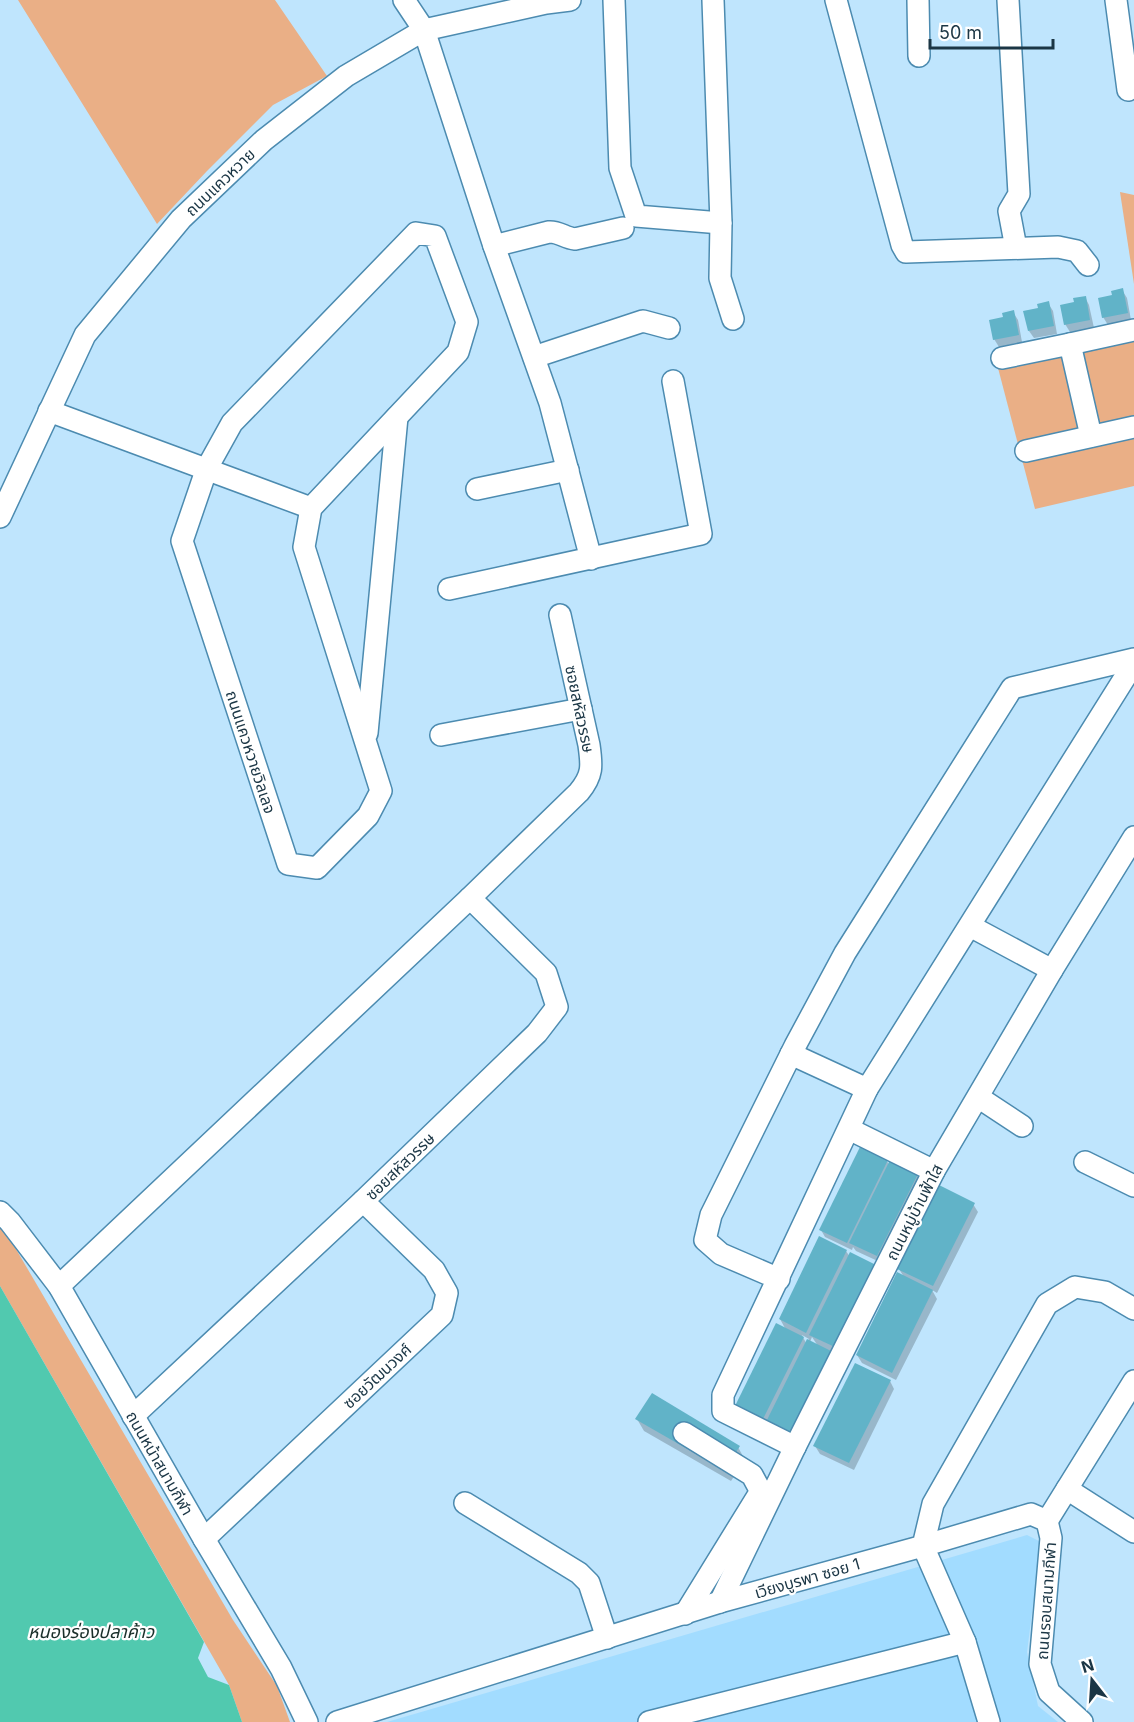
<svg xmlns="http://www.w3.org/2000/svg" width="1134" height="1722" viewBox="0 0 1134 1722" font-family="Inter,'Noto Sans Thai',sans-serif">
	<rect width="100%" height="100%" fill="#bfe5fd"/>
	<!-- built -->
	<path fill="#a2dcff" d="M1027,1535L1041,1542L1027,1652L1038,1706L1058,1722H387Z"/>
	<!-- green -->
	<g fill="#eaaf86">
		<path d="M18,0H275L327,76L273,105L207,171L157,224Z"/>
		<path d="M1120,192L1134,195V284Z"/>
		<path d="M1134,339V486L1035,509L998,368Z"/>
		<path d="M0,1227L6,1232L233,1620L277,1686L290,1722H242L229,1685L0,1286Z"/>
	</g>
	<!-- water -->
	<path fill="#51c9af" d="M0,1286L204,1642L198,1658L208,1677L229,1685L242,1722H0Z"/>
	<!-- shadow -->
	<g fill="#0003" fill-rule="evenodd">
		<path d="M1122,290L1127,298L1131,320L1108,325L1103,317Z"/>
		<path d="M1085,297L1089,305L1094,328L1070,332L1065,324L1076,304Z"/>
		<path d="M1048,303L1053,311L1057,334L1034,338L1029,331L1039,309Z"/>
		<path d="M1013,312L1018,320L1022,342L999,347L994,339L1004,318Z"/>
		<path d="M887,1161L889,1165L917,1175L922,1183L882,1263L856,1251L853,1247L852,1250L825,1237L821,1230Z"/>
		<path d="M973,1204L978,1212L937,1293L932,1290L937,1299L896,1380L862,1363L857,1355L904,1277L899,1269Z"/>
		<path d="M846,1251L850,1257L842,1355L832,1350L838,1362L798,1443L741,1414L786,1330L780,1319ZM802,1335L809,1339L806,1343ZM812,1337L818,1346L810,1342Z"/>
		<path d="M890,1381L894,1389L854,1470L820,1454L815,1446Z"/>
		<path d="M637,1419L738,1447L745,1460L731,1481L644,1431Z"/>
	</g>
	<!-- building -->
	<g fill="#61b3c8">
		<path d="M1123,288L1128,313L1102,318L1098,298L1112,295L1111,291Z"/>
		<path d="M1086,296L1090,320L1064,325L1060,305L1074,302L1073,298Z"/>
		<path d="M1049,301L1054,326L1028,331L1023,311L1038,308L1037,304Z"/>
		<path d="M1014,310L1019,335L993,340L989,320L1003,317L1002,313Z"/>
		<path d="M860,1147L888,1160L847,1243L819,1230Z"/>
		<path d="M890,1160L918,1174L877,1256L849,1243Z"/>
		<path d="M939,1185L975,1203L933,1286L897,1269Z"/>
		<path d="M819,1236L847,1250L806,1333L779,1319Z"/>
		<path d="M850,1252L878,1266L837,1348L809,1335Z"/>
		<path d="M897,1272L933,1290L892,1373L856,1355Z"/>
		<path d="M776,1323L804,1337L763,1419L735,1406Z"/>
		<path d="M807,1339L835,1353L794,1436L766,1422Z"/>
		<path d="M855,1363L891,1380L849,1463L813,1446Z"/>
		<path d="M652,1393L740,1446L724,1470L635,1419Z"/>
	</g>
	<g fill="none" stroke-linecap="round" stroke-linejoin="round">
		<!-- minor casing -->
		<g stroke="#4c8bb0" stroke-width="24">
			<g id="minor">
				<path d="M404,0L424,30L494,246L550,403L591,559"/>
				<path d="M614,0L620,168L636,216L721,223"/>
				<path d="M713,0L721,223L720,278L733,319"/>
				<path d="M836,0L902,245L906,252L1058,247L1077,251L1088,265"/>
				<path d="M918,0L919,56"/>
				<path d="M1008,0L1019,194L1009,211L1016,248"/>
				<path d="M1116,0L1128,90"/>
				<path d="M416,233L435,236L467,322L458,352L311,508L304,547L381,791L368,816L317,868L288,864L182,541L207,468L232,423Z"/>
				<path d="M494,246L549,232C558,231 565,238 575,239L623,228"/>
				<path d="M1070,344L1134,330"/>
				<path d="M534,357L643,321L669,328"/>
				<path d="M1002,358L1070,344L1091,436"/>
				<path d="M49,411L311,508"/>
				<path d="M1026,451L1134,427"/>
				<path d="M477,489L568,470"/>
				<path d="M0,517L85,335L181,219L264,140L346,76L424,30L546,3L570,0"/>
				<path d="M449,589L701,534L673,381"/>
				<path d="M367,733L397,417"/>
				<path d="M441,735L581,709"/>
				<path d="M970,926L1052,970"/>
				<path d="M791,1054L867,1089"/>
				<path d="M978,1097L1022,1126"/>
				<path d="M849,1129L934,1171"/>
				<path d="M1085,1162L1134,1186"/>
				<path d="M0,1212L10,1222L59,1286L204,1539L281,1668L307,1722"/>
				<path d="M779,1279L721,1254L705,1240L711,1215L795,1046L845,953L1012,688L1134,659"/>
				<path d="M59,1286L470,898L579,792C593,775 592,766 589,745L560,615"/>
				<path d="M133,1416L363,1201L537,1033L557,1007L546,973L470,898"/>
				<path d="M684,1433L752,1475L759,1488V1494L685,1614"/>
				<path d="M795,1447L723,1411V1395L867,1089L1134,663"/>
				<path d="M1067,1489L1134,1532"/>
				<path d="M465,1503L579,1573L589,1583L607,1638"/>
				<path d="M1047,1521L1134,1381"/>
				<path d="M204,1539L442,1315L447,1293L434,1270L363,1201"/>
				<path d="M720,1602L795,1447L934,1171L1052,970L1134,837"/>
				<path d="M337,1722L720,1602L923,1546L933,1504L1047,1304L1075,1287L1105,1292L1134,1309"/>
				<path d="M649,1722L965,1642"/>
				<path d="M989,1722L965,1642L923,1546L1031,1514L1047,1521L1051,1538L1040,1664L1049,1692L1082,1722"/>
			</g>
		</g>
		<!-- minor -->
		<use href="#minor" stroke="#fff" stroke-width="21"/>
	</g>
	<g text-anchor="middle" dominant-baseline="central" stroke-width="4.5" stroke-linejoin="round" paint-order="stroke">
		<!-- street labels -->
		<g font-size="16" fill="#1b3645" stroke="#fff">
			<text transform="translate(220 182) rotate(-44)">ถนนแควหวาย</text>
			<text transform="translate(580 709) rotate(78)">ซอยสหัสวรรษ</text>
			<text transform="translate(251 752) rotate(72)">ถนนแควหวายวิลเลจ</text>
			<text transform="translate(400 1166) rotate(-44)">ซอยสหัสวรรษ</text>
			<text transform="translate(914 1212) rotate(-63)">ถนนหมู่บ้านฟ้าใส</text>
			<text transform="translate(377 1376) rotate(-43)">ซอยวัฒนวงศ์</text>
			<text transform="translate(160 1463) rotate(60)">ถนนหน้าสนามกีฬา</text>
			<text transform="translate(807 1578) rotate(-16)">เวียงบูรพา ซอย 1</text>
			<text transform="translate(1046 1601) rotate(-86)">ถนนรอบสนามกีฬา</text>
		</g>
		<!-- water labels -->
		<g font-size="18" font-style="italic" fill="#1a2f2a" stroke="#fff">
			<text x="91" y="1631">หนองร่องปลาค้าว</text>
		</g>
	</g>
	<!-- north arrow -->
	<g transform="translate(1092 1680) rotate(343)" stroke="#ffffff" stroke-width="4.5" paint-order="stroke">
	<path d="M0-4.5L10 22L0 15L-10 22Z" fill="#1b3645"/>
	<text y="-9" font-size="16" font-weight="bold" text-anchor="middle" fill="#1b3645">N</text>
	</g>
	<!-- scale -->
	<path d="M930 39v9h123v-9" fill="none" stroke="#1b3645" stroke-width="3"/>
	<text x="939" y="39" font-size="18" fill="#1b3645" stroke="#ffffff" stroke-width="4.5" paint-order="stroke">50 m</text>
</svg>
